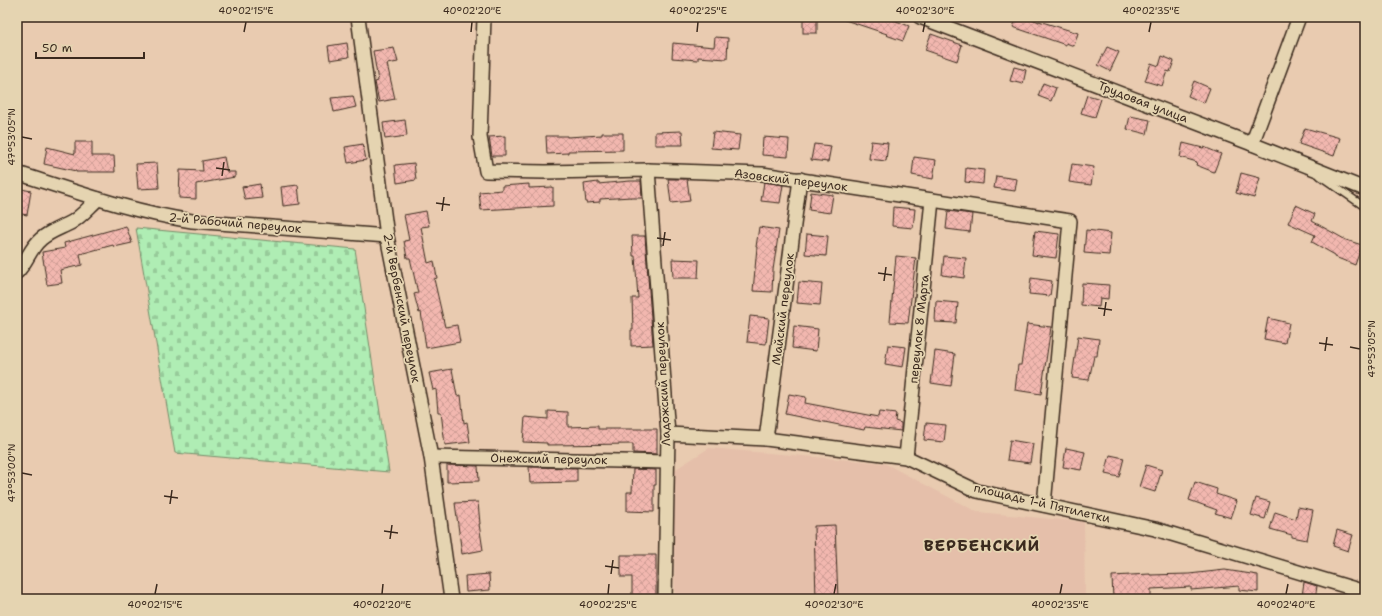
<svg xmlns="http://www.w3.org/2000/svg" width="1382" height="616" viewBox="0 0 1382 616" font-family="'Shantell Sans',sans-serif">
	<defs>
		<pattern id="cemetery-stones" width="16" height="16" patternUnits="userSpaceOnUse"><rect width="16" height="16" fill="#afedb4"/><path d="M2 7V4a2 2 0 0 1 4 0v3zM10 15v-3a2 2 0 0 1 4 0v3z" fill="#97cb9a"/></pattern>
		<pattern id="building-cross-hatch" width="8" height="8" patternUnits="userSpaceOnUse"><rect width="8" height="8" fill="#f2b7af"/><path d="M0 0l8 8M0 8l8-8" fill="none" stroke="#d09e96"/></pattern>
	</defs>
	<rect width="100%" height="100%" fill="#e9cbb0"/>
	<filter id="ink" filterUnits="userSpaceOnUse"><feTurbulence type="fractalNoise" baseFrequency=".025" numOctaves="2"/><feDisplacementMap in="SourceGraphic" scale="8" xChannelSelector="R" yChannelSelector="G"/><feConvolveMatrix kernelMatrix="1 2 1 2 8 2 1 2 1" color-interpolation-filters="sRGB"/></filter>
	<g filter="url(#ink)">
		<!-- built -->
		<path fill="#e5bfaa" d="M709,448L884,463L977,512L1084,522L1085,599H675L673,471Z"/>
		<!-- cemetery -->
		<path fill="url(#cemetery-stones)" stroke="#758c69" d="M136,228L355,249L389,472L175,453Z"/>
		<!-- building -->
		<g fill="url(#building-cross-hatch)" stroke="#3b2a1e">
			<rect x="803" y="17" width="14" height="16"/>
			<path d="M842,17H886L909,26L903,41L886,35L887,34L842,19Z"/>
			<path d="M1017,17H1027L1039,22V21L1078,33L1074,46L1066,43V45L1013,27Z"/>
			<path d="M931,34L962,45L957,61L925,50Z"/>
			<path d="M715,37L728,38L727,59L698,57V60L672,58L673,43L714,47Z"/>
			<path d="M347,43L349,57L330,60L328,46Z"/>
			<path d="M1107,47L1119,52L1110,71L1098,65Z"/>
			<path d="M394,48L398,62L387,64L395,99L379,102L375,82L378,81L373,51Z"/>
			<path d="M1162,56L1174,61L1170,72L1167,71L1162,86L1145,81L1151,63L1159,66Z"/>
			<path d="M1014,67L1026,70L1023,84L1010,81Z"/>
			<path d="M1194,81L1210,88L1204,103L1188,96Z"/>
			<path d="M1043,83L1056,88L1051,101L1038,96Z"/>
			<path d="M1087,95L1101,99L1095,117L1081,113Z"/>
			<path d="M353,96L356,107L334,112L331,98Z"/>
			<path d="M1130,116L1150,120L1147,134L1127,129Z"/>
			<path d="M405,120L407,136L385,139L383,123Z"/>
			<path d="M1305,128L1340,138L1334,156L1299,144Z"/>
			<path d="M682,131L683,145H655V132Z"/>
			<path d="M713,132L740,135L738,150L711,148Z"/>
			<path d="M602,133H623V150L568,151V153L547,154L546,136H567V137L602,135Z"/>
			<path d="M505,136V156H492L489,137Z"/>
			<path d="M763,137L789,139L788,157L762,155Z"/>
			<path d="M871,141L888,143L886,161L869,159Z"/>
			<path d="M75,142H92V156H114L115,172H76V171L44,164L47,147L75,154Z"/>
			<path d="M1183,143L1203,148L1204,147L1221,154L1214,172L1196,165L1197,162L1180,157Z"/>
			<path d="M363,144L366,160L348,163L345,147Z"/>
			<path d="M814,144L831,146L828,162L811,160Z"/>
			<path d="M224,157L227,172H235V177L196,184V199L179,198L180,170L203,171L202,161Z"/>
			<path d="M914,157L936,160L933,179L912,175Z"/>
			<path d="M157,163L159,188L138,189L136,164Z"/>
			<path d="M414,163L416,180L397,183L395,165Z"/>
			<path d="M1072,164L1094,167L1091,185L1069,182Z"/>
			<path d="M966,168L984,170L983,184L965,182Z"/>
			<path d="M1241,173L1260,178L1254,198L1236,193Z"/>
			<path d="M996,176L1017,179L1015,191L994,188Z"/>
			<path d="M668,179H687L690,201L671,203Z"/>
			<path d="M630,181H641L642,198H631V197L600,199V202L586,203L584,184L598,182V184Z"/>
			<path d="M764,182L783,185L780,203L761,201Z"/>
			<path d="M260,184L262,198L245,200L242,187Z"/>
			<path d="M529,184V188L553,187V206L481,210L479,192L502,190V186Z"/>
			<path d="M298,185L300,204L283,206L281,187Z"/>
			<path d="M17,188L31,191L27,215L17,213Z"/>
			<path d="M811,192L833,195L830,213L809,210Z"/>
			<path d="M1296,205L1315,214L1312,221L1346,240L1362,245L1355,265L1335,257V255L1312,242L1315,235L1288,223Z"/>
			<path d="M893,207L915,209L913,228L892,226Z"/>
			<path d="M426,211L429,226L421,227L428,263L434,261L437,278L434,279L445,327L457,325L460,342L426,348L421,312L419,313L414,294L418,293L410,258H407L404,241L409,240L404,215Z"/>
			<path d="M948,211L972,214L970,232L946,229Z"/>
			<path d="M126,226L132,243L114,247L113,245L80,254L82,265L60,270L62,283L47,285L42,252L65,248L64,243Z"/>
			<path d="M759,227L779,230L773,270L772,292L753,291L757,247H756Z"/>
			<path d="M1086,230L1111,233L1109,255L1084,253Z"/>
			<path d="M1035,231L1059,234L1056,258L1032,255Z"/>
			<path d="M807,234L828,236L826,256L805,254Z"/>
			<path d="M632,236H645L653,345L631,346V330H633L632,298H638L635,256H633Z"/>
			<path d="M896,256L916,258L908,323L890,322Z"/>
			<path d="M944,256L966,258L964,278L942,275Z"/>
			<path d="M672,259L699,260L698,278H673Z"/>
			<path d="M1031,278L1052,281L1050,296L1029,294Z"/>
			<path d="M799,282L822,284L820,305L797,303Z"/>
			<path d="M1082,283L1109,285L1108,299L1100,298L1099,307L1081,305Z"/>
			<path d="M936,301L958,303L956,323L935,322Z"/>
			<path d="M750,316L769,318L766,344L747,342Z"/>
			<path d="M1268,318L1289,323L1285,343L1264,339Z"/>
			<path d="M1027,324L1051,327L1041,394L1015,390L1018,365H1021Z"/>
			<path d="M794,326L818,329L816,351L792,348Z"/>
			<path d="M1078,336L1099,339L1097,356H1094L1089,380L1072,378Z"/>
			<path d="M888,345L906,347L903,367L885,364Z"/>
			<path d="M935,351L955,354L951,386L931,383Z"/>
			<path d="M452,369L457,396L461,395L464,423L467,422L470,442L445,445L441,412H438L436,389L433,390L429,373Z"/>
			<path d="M789,394L806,397L805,403L878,417L879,412L896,414L895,421L901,423V431L865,427L864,430L785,414Z"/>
			<path d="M548,411L568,412V427L598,426V429H657V454L633,453V444L547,445V443L523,442L525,417L548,419Z"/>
			<path d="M926,423L946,425L944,442L924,440Z"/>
			<path d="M1010,440L1033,444L1030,463L1007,460Z"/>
			<path d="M1066,448L1085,452L1081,470L1063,467Z"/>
			<path d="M1110,455L1124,458L1119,477L1105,474Z"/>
			<path d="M447,465L478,466L479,481L447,482Z"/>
			<path d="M1146,465L1162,470L1155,492L1139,487Z"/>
			<path d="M529,467L577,468V482L530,483Z"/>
			<path d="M633,469L656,470V485H654V512L627,511V492H632Z"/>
			<path d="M1195,482L1217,489L1216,494L1237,501L1231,518L1215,513L1217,510L1189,500Z"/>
			<path d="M1256,498L1270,502L1265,519L1251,515Z"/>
			<path d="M478,502L480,524H479L483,550L462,554L455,503Z"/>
			<path d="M1298,507L1313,510L1307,540L1292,537V535L1270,529L1275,512L1296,519Z"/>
			<path d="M835,525L838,599H816L814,526Z"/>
			<path d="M1337,530L1353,535L1348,551L1333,546Z"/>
			<path d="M621,555H656V599H632V577H621Z"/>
			<path d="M1225,570L1258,575V592L1239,590V586L1191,590V587L1151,589V597L1113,599L1112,576L1150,574V575L1189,574Z"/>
			<path d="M489,574L490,590L466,592L465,576Z"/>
			<path d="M1304,582L1317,586L1315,599L1302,596Z"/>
		</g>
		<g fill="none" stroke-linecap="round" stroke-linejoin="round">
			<!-- service casing -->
			<g stroke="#3b2a1e" stroke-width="9">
				<path id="service" d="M1320,176L1365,207"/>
			</g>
			<!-- minor casing -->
			<g stroke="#3b2a1e" stroke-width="16">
				<g id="minor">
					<path d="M358,17L387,236L431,457L451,599"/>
					<path d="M484,17L480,137L486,171L545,172L648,170L762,174L1070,221L1044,505"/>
					<path d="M920,17L1252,144L1365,189"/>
					<path d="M1252,144L1299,17"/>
					<path d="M648,170L668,434L665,599"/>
					<path d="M17,173C74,191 132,212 192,221L387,236"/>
					<path d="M17,272C27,262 30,248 41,239C50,231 61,228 72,222C82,216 89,207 98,199"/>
					<path d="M668,434L766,439L906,457L977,491L1155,529L1365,592"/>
					<path d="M766,439L800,179"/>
					<path d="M431,457L667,462"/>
					<path d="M906,457L932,200"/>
				</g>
			</g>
			<!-- service -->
			<use href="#service" stroke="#e5d4b1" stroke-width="6"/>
			<!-- minor -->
			<use href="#minor" stroke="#e5d4b1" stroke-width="13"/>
		</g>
	</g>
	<!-- ticks -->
	<path fill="none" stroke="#3b2a1e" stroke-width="1.5" d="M244,32L246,22M471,32L472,22M697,32L698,22M923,32L925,22M1149,32L1151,22M22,137L32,139M216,168L230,170M222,176L224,162M436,203L450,205M442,211L444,197M657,238L671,240M663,246L665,232M878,273L892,275M884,281L886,267M1098,308L1112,310M1104,316L1106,302M1319,343L1333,345M1350,347L1360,349M1325,351L1327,337M22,473L32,475M164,496L178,498M170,504L172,490M384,531L398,533M390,539L392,525M605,566L619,568M611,574L613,560M155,594L157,584M382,594L383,584M608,594L609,584M834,594L836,584M1060,594L1062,584M1286,594L1288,584"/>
	<g text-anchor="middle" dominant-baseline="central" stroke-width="3.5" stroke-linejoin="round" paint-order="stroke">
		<!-- street labels -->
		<g font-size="12" fill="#3b2a1e" stroke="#e5d4b1">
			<text transform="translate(1143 102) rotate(21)">Трудовая улица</text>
			<text transform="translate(791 180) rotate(7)">Азовский переулок</text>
			<text transform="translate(235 223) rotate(5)">2-й Рабочий переулок</text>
			<text transform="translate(402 308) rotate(79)">2-й Вербенский переулок</text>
			<text transform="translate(783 309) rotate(-83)">Майский переулок</text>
			<text transform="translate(919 329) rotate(-84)">переулок 8 Марта</text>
			<text transform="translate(663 384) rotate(-93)">Ладожский переулок</text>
			<text transform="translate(549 459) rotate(1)">Онежский переулок</text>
			<text transform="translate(1042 503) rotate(13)">площадь 1-й Пятилетки</text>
		</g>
		<!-- district labels -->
		<g font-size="16" font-weight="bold" letter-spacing="1" fill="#3b2a1e" stroke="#e5d4b1">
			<text x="982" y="545">ВЕРБЕНСКИЙ</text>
		</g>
	</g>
	<!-- margin -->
	<rect width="1382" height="616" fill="none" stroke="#e5d4b1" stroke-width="44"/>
	<!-- scale -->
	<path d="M36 52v6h108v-6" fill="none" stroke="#3b2a1e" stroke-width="2"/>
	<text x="42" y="52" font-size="12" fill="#3b2a1e" stroke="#e5d4b1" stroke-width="3" paint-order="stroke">50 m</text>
	<rect x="22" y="22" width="1338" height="572" fill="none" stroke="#3b2a1e" stroke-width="1.5"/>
	<g font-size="10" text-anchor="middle" fill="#3b2a1e">
		<text x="246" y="14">40°02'15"E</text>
		<text x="472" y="14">40°02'20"E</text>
		<text x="698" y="14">40°02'25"E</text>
		<text x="925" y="14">40°02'30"E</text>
		<text x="1151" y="14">40°02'35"E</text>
		<text transform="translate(11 137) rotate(-90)" y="4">47°53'05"N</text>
		<text transform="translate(1371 349) rotate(-90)" y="4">47°53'05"N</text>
		<text transform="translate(11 473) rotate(-90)" y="4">47°53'00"N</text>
		<text x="155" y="608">40°02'15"E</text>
		<text x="382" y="608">40°02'20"E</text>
		<text x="608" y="608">40°02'25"E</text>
		<text x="834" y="608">40°02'30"E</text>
		<text x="1060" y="608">40°02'35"E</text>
		<text x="1286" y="608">40°02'40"E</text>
	</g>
</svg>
